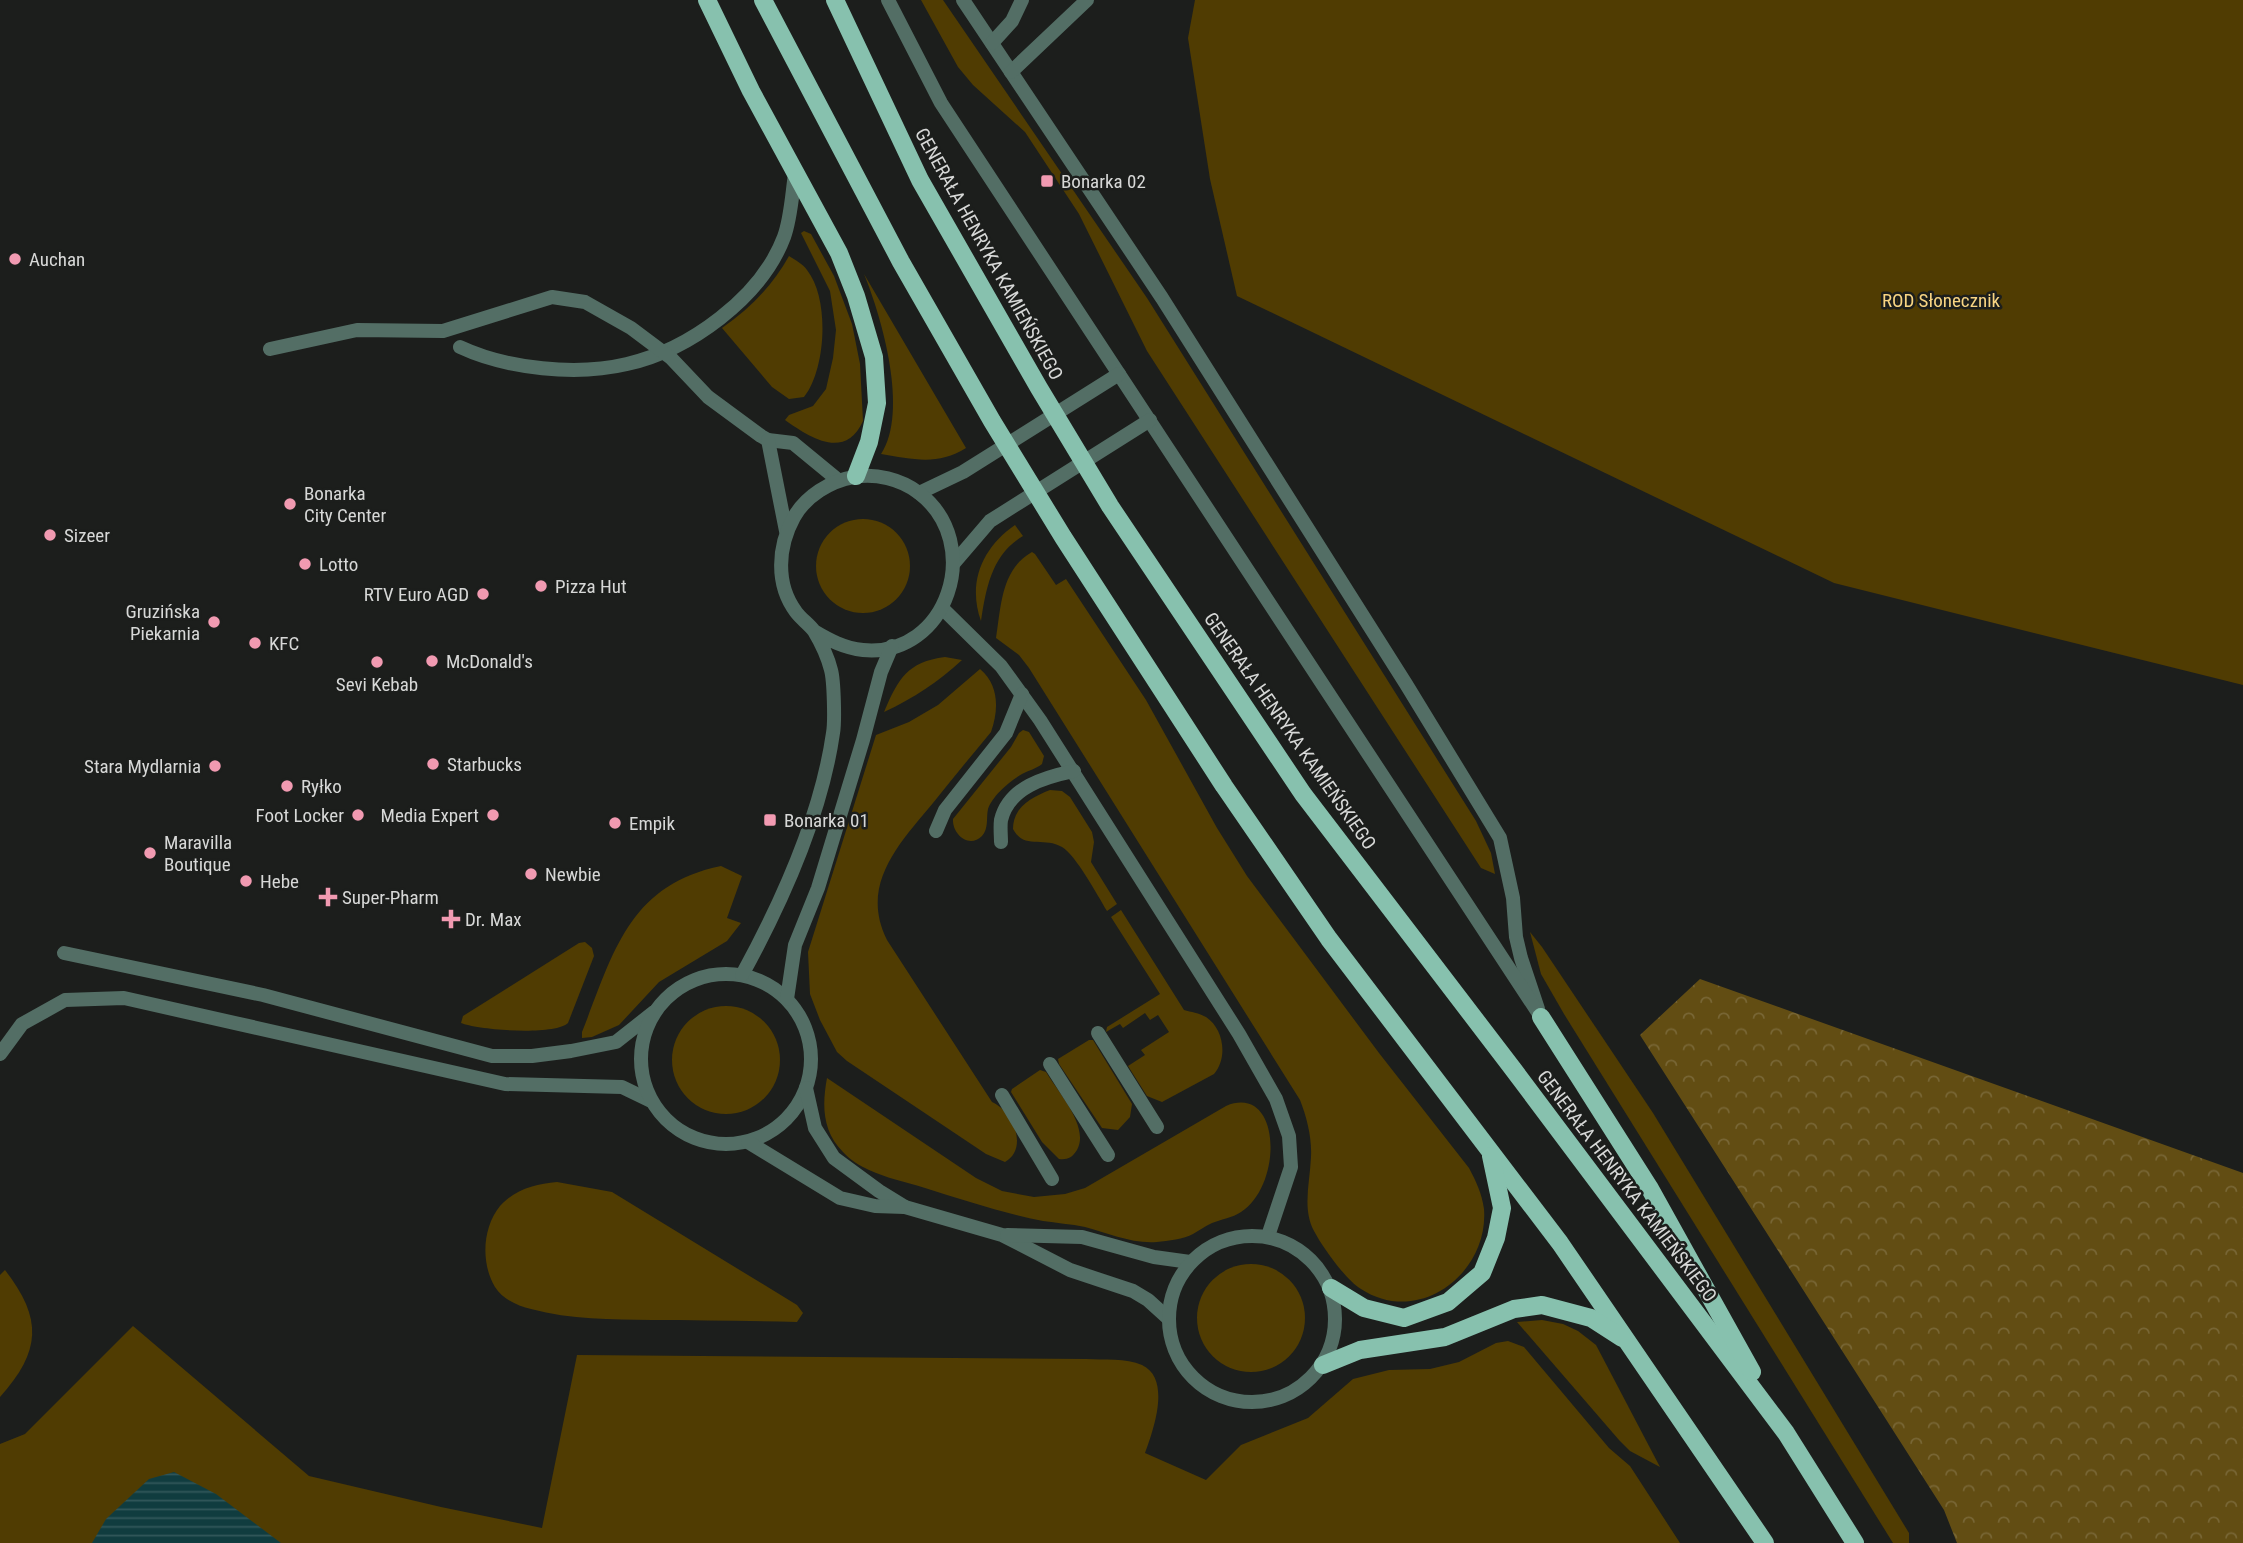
<svg xmlns="http://www.w3.org/2000/svg" width="2243" height="1543" viewBox="0 0 2243 1543" font-family="'Roboto Condensed',sans-serif">
	<defs>
		<pattern id="forest-crowns" width="20" height="18" patternUnits="userSpaceOnUse" patternTransform="scale(1.75)"><rect width="20" height="18" fill="#624d13"/><path d="M2 6a3 3 0 1 1 6 0M12 15a3 3 0 1 1 6 0" fill="none" stroke="#786635"/></pattern>
		<pattern id="water-rules" width="6" height="5" patternUnits="userSpaceOnUse" patternTransform="scale(1.75)"><rect width="6" height="5" fill="#103c3f"/><path d="M0 2.5h6" fill="none" stroke="#32575a"/></pattern>
	</defs>
	<rect width="100%" height="100%" fill="#1c1e1c"/>
	<!-- green -->
	<g fill="#503c02">
		<path d="M921,0H943L1147,298L1476,821L1491,853L1495,874L1481,868L1147,351L1079,214L1025,132L973,85L958,67Z"/>
		<path d="M1195,0H2243V685L1834,583L1237,296L1210,179L1188,38Z"/>
		<path d="M804,231L811,234L834,276L852,324L860,364L863,421C845,461 809,437 785,420L789,415L813,406L826,389L833,358L836,330L830,291L801,233Z"/>
		<path d="M789,256C795,260 803,264 807,270C830,299 826,369 804,397L789,399L772,387L722,328C750,309 773,285 789,256Z"/>
		<path d="M864,274L966,448C938,466 912,459 881,454C909,412 882,318 864,274Z"/>
		<circle cx="863" cy="566" r="47"/>
		<path d="M1015,525L1023,536C992,554 986,588 981,621C967,582 983,547 1015,525Z"/>
		<path d="M1032,552L1035,554L1056,585L1066,579L1146,700L1217,828L1247,876L1379,1053L1469,1168C1476,1181 1482,1194 1484,1209C1489,1273 1419,1327 1361,1289C1346,1280 1323,1248 1314,1231C1302,1209 1310,1182 1311,1157C1312,1138 1307,1118 1300,1100L1029,668L1019,655L996,638C1001,607 1001,569 1032,552Z"/>
		<path d="M945,657L962,660C938,682 914,698 884,712C898,679 907,662 945,657Z"/>
		<path d="M980,669C999,685 999,709 991,732C972,755 952,779 933,803C900,843 859,884 887,940L992,1102C1013,1111 1029,1148 1005,1162L986,1154L847,1061L837,1052L820,1020L810,994L808,952L876,735L909,722L938,705Z"/>
		<path d="M1023,730L1029,732L1044,756L1042,764C1036,769 1029,770 1022,774C1011,780 992,796 988,809C986,818 989,828 982,836C969,849 952,834 953,819L1011,747L1019,733Z"/>
		<path d="M1050,790L1062,791L1070,797L1092,832L1094,842L1091,862L1117,904L1107,911C1098,896 1075,854 1062,847C1044,836 1024,850 1013,829C1013,807 1032,797 1050,790Z"/>
		<path d="M721,866L742,876L727,918L741,923L727,941L659,982L619,1025L592,1037L582,1038V1032C613,954 628,885 721,866Z"/>
		<path d="M1121,910L1184,1010C1191,1012 1199,1013 1206,1017C1224,1029 1228,1058 1214,1074L1162,1102L1147,1096L1128,1066L1145,1055L1141,1050L1169,1032L1158,1015L1150,1020L1145,1013L1123,1028L1120,1024L1106,1032L1107,1027L1160,994L1111,917Z"/>
		<path d="M1530,932L1542,947L1653,1113L1909,1533V1543H1893L1564,1014L1541,974Z"/>
		<path d="M585,942L592,948L594,956L568,1023C554,1036 478,1030 461,1023L463,1016L579,943Z"/>
		<circle cx="726" cy="1060" r="54"/>
		<path d="M1089,1040H1093L1132,1104L1130,1117L1118,1130L1102,1128L1059,1064L1058,1059Z"/>
		<path d="M1040,1070L1046,1072C1058,1092 1090,1127 1077,1150C1072,1158 1067,1160 1059,1159L1042,1142L1011,1092L1012,1089Z"/>
		<path d="M827,1078L976,1178L1002,1191L1034,1197L1065,1194L1085,1188L1226,1106C1281,1083 1284,1184 1241,1212C1232,1218 1222,1219 1212,1223C1205,1226 1200,1230 1193,1234C1184,1239 1168,1241 1157,1242C1132,1244 1108,1233 1085,1227C1071,1224 1056,1223 1043,1221C1003,1213 963,1200 925,1188C906,1182 886,1178 869,1170C860,1166 849,1159 843,1152C822,1131 822,1105 827,1078Z"/>
		<path d="M557,1182L612,1192L797,1305L803,1313L797,1322C749,1321 700,1320 652,1320C611,1319 571,1320 531,1309C518,1306 502,1299 495,1287C481,1264 482,1228 500,1206C515,1189 536,1184 557,1182Z"/>
		<circle cx="1251" cy="1318" r="54"/>
		<path d="M5,1270C43,1319 41,1351 0,1397V1275Z"/>
		<path d="M1542,1320L1563,1324L1578,1331L1596,1345L1660,1467L1630,1451L1619,1440L1517,1322Z"/>
		<path d="M133,1326L309,1476L441,1507L542,1528L577,1355L1086,1359C1104,1360 1126,1358 1142,1365C1172,1379 1153,1431 1145,1453L1206,1480L1241,1445L1308,1418L1353,1379L1389,1370L1430,1369L1459,1362L1496,1343L1508,1341L1524,1347L1609,1448L1630,1466L1680,1543H0V1444L25,1434Z"/>
	</g>
	<!-- forest -->
	<path fill="url(#forest-crowns)" d="M1700,979L2243,1173V1543H1957L1944,1510L1640,1035Z"/>
	<!-- water -->
	<path fill="url(#water-rules)" d="M174,1472L216,1494L281,1543H92L106,1519L149,1479Z"/>
	<g fill="none" stroke-linecap="round" stroke-linejoin="round">
		<!-- lane -->
		<g stroke="#536e65" stroke-width="14">
			<path d="M963,0L1162,298L1406,684L1500,838L1513,898L1516,937L1521,958L1538,1009"/>
			<path d="M992,43L1012,21L1022,0"/>
			<path d="M1011,72L1087,0"/>
			<path d="M460,347C507,369 577,376 627,364C689,350 761,298 784,237C791,218 792,194 795,174"/>
			<path d="M270,349L357,330L443,331L552,297L585,302L631,328L671,358L708,397L761,436L768,440L793,443L838,480"/>
			<path d="M768,440L786,531"/>
			<path d="M942,608L1001,666L1040,720L1239,1034L1276,1099L1289,1136L1291,1167L1268,1236"/>
			<path d="M936,831L945,810L1006,733L1022,694"/>
			<path d="M1001,842C1001,836 1000,827 1001,820C1009,787 1045,777 1074,771"/>
			<path d="M64,953L263,995L492,1056H532L571,1051L616,1042L654,1012"/>
			<path d="M1098,1033L1157,1127"/>
			<path d="M0,1054L22,1024L65,1000L124,998L505,1084L622,1087L651,1101"/>
			<path d="M1050,1064L1108,1155"/>
			<path d="M1002,1095L1052,1179"/>
		</g>
		<!-- street -->
		<g stroke="#536e65" stroke-width="14">
			<path d="M888,0L941,103L1541,1017"/>
			<path d="M919,493L963,472L1119,374"/>
			<path d="M954,563L990,521L1150,420"/>
			<circle cx="726" cy="1059" r="85"/>
			<path d="M742,975C782,902 821,817 833,733C835,722 834,681 831,670C828,658 820,641 814,631C809,624 801,619 796,612C775,584 778,546 794,517C806,496 830,481 854,477C875,473 901,479 919,493C985,543 948,658 863,650C844,648 829,640 814,631"/>
			<path d="M787,999L795,945L818,888L863,740L881,672L892,646"/>
			<path d="M806,1088L815,1128L834,1158L879,1191L905,1207L1002,1235L1070,1270L1133,1291L1148,1300L1169,1319"/>
			<path d="M748,1142L840,1198L875,1206L905,1207"/>
			<path d="M1007,1235L1082,1237L1154,1257L1190,1262"/>
			<circle cx="1252" cy="1319" r="83"/>
		</g>
		<!-- primary -->
		<g stroke="#87c1ae" stroke-width="18">
			<path d="M707,0L751,91L839,253L856,296L874,357L877,403L869,442L856,476"/>
			<path d="M763,0L901,262L992,421L1063,537L1224,786L1329,939L1560,1243L1765,1543"/>
			<path d="M835,0L920,180L1039,388L1110,506L1303,794L1513,1069L1786,1433L1855,1543"/>
			<path d="M1541,1017L1649,1187L1752,1372"/>
			<path d="M1331,1288L1364,1308L1404,1318L1448,1302L1482,1273L1496,1238L1502,1208L1491,1156"/>
			<path d="M1323,1365L1360,1350L1445,1337L1514,1309L1542,1305L1591,1318L1622,1338"/>
		</g>
	</g>
	<!-- markers -->
	<g fill="#f19ab1" stroke="#1c1e1c" stroke-width="2.5">
		<rect x="1040" y="174" width="14" height="14" rx="3.5"/>
		<circle cx="15" cy="259" r="7"/>
		<circle cx="290" cy="504" r="7"/>
		<circle cx="50" cy="535" r="7"/>
		<circle cx="305" cy="564" r="7"/>
		<circle cx="541" cy="586" r="7"/>
		<circle cx="483" cy="594" r="7"/>
		<circle cx="214" cy="622" r="7"/>
		<circle cx="255" cy="643" r="7"/>
		<circle cx="432" cy="661" r="7"/>
		<circle cx="377" cy="662" r="7"/>
		<circle cx="433" cy="764" r="7"/>
		<circle cx="215" cy="766" r="7"/>
		<circle cx="287" cy="786" r="7"/>
		<circle cx="358" cy="815" r="7"/>
		<circle cx="493" cy="815" r="7"/>
		<rect x="763" y="813" width="14" height="14" rx="3.5"/>
		<circle cx="615" cy="823" r="7"/>
		<circle cx="150" cy="853" r="7"/>
		<circle cx="531" cy="874" r="7"/>
		<circle cx="246" cy="881" r="7"/>
		<path d="M324.5 886.5h7v7h7v7h-7v7h-7v-7h-7v-7h7z"/>
		<path d="M447.5 908.5h7v7h7v7h-7v7h-7v-7h-7v-7h7z"/>
	</g>
	<g text-anchor="middle" dominant-baseline="central" stroke-width="5" stroke-linejoin="round" paint-order="stroke">
		<!-- poi labels -->
		<g font-size="19" fill="#d7d8d7" stroke="#1c1e1c" text-anchor="start">
			<text x="1061" y="181">Bonarka 02</text>
			<text x="29" y="259">Auchan</text>
			<text x="304" y="493">Bonarka<tspan x="304" dy="22">City Center</tspan></text>
			<text x="64" y="535">Sizeer</text>
			<text x="319" y="564">Lotto</text>
			<text x="555" y="586">Pizza Hut</text>
			<text x="469" y="594" text-anchor="end">RTV Euro AGD</text>
			<text x="200" y="611" text-anchor="end">Gruzińska<tspan x="200" dy="22">Piekarnia</tspan></text>
			<text x="269" y="643">KFC</text>
			<text x="446" y="661">McDonald's</text>
			<text x="377" y="684" text-anchor="middle">Sevi Kebab</text>
			<text x="447" y="764">Starbucks</text>
			<text x="201" y="766" text-anchor="end">Stara Mydlarnia</text>
			<text x="301" y="786">Ryłko</text>
			<text x="344" y="815" text-anchor="end">Foot Locker</text>
			<text x="479" y="815" text-anchor="end">Media Expert</text>
			<text x="784" y="820">Bonarka 01</text>
			<text x="629" y="823">Empik</text>
			<text x="164" y="842">Maravilla<tspan x="164" dy="22">Boutique</tspan></text>
			<text x="545" y="874">Newbie</text>
			<text x="260" y="881">Hebe</text>
			<text x="342" y="897">Super-Pharm</text>
			<text x="465" y="919">Dr. Max</text>
		</g>
		<!-- street labels -->
		<g font-size="19" fill="#d7d8d7" stroke="#1c1e1c">
			<text transform="translate(989 254) rotate(61)">GENERAŁA HENRYKA KAMIEŃSKIEGO</text>
			<text transform="translate(1290 731) rotate(55)">GENERAŁA HENRYKA KAMIEŃSKIEGO</text>
			<text transform="translate(1627 1186) rotate(53)">GENERAŁA HENRYKA KAMIEŃSKIEGO</text>
		</g>
		<!-- park labels -->
		<g font-size="19" fill="#f8d583" stroke="#1c1e1c">
			<text x="1941" y="300">ROD Słonecznik</text>
		</g>
	</g>
</svg>
